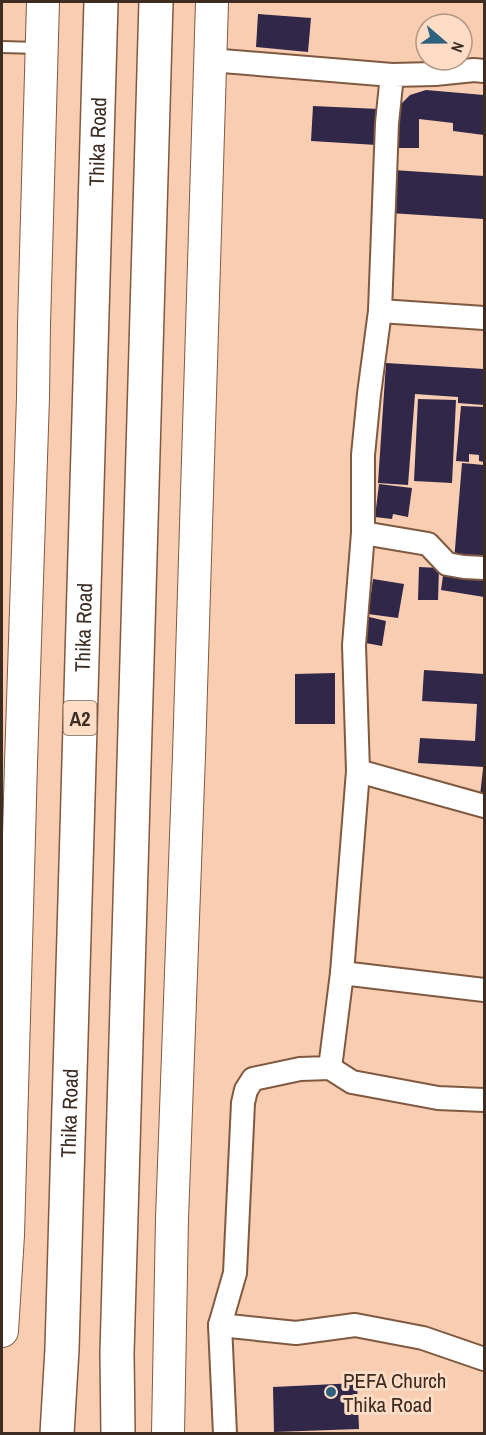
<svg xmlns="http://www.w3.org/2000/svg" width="486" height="1435" viewBox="0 0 486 1435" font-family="'Archivo Narrow',sans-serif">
	<rect width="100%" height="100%" fill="#f8cdb1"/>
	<!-- building -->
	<g fill="#302749">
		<path d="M258,14L311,18L308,52L256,47Z"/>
		<path d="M426,90L484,95V135L453,131V123L419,119V148H399L398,113L401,104L410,95Z"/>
		<path d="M313,106L379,109L377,145L311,141Z"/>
		<path d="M393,170L484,176L483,219L390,213Z"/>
		<path d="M386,363L484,369V405L458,403V397L415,394L408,485L378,483Z"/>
		<path d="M418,399L456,400L452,483L414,481Z"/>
		<path d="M461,406L484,407V462L479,461V455L469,454V462L456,461Z"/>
		<path d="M462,463L484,465V563L454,561Z"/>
		<path d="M379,484L412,488L408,517L393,514L392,519L375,517Z"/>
		<path d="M419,567L439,568L438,600H418Z"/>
		<path d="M444,569L484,575V597L441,590Z"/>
		<path d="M373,579L404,584L398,618L368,614Z"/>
		<path d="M365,616L386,621L382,646L360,642Z"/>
		<path d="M424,670L484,674V767L418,763L420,738L475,741L477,704L422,701Z"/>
		<path d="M335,673V724H295V674Z"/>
		<path d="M483,769H484V796H480Z"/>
		<path d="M357,1383L359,1429L274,1432L273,1387Z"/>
	</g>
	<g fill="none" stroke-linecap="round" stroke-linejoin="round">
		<!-- service casing -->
		<g stroke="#7f5a41" stroke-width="14">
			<path id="service" d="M2,47L38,48"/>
		</g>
		<!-- minor casing -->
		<g stroke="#7f5a41" stroke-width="26">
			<g id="minor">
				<path d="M210,60L392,75"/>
				<path d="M380,311L484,318"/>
				<path d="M363,533L428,544L447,564L464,567L484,568"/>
				<path d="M358,771L484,806"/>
				<path d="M342,973L484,990"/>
				<path d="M330,1068L352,1082L438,1098L484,1100"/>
				<path d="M220,1325L296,1333L355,1325L423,1338L484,1359"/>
				<path d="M225,1434L220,1325L235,1273L243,1103L246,1090L253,1079L300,1069L330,1068L342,973L358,771L354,645L363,533V455L369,394L380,311L387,123L392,75L435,74L474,70L484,71"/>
			</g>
		</g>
		<!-- secondary casing -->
		<g stroke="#7f5a41" stroke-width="34">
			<g id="secondary">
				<path d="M2,1331L8,1235L21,763L33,397L34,325L43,2"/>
				<path d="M168,1434L172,1219L189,755L212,2"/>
			</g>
		</g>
		<!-- trunk casing -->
		<g stroke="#7f5a41" stroke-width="36">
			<g id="trunk">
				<path id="s1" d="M57,1434L62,1349L101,2"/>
				<path d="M118,1434L117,1353L156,2"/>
			</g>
		</g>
		<!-- service -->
		<use href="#service" stroke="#fff" stroke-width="10"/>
		<!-- minor -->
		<use href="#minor" stroke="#fff" stroke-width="22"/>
		<!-- secondary -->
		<use href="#secondary" stroke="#fff" stroke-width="32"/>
		<!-- trunk -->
		<use href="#trunk" stroke="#fff" stroke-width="33"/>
	</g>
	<!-- markers -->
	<circle fill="#2d617d" stroke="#ffdcc6" stroke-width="2" cx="331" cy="1392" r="6"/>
	<g text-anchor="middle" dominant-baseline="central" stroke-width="6" stroke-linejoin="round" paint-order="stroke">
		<!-- shield labels -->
		<rect fill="#ffdcc6" stroke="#776152" stroke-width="1.5" x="63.5" y="701" width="33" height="34" rx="4.5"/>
		<g font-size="20" font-weight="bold" fill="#3d2c21">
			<text x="80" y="718">A2</text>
		</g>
		<!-- street labels -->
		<g font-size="21" fill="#3d2c21" stroke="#ffdcc6">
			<text stroke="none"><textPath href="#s1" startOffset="1293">Thika Road</textPath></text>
			<text stroke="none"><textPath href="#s1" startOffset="807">Thika Road</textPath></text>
			<text stroke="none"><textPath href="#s1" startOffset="321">Thika Road</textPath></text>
		</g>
		<!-- poi labels -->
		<g font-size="21" fill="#3d2c21" stroke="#ffdcc6" text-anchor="start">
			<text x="343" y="1380">PEFA Church<tspan x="343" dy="24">Thika Road</tspan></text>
		</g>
	</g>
	<!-- border -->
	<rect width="486" height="1435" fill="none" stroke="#3d2c21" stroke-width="6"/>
	<!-- north arrow -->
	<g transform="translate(444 42) rotate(110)"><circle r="28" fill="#ffdcc6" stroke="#b19684" stroke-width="1.5"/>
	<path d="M0-4.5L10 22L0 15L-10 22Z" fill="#2d617d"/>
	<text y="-9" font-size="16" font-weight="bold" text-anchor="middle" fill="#3d2c21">N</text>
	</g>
</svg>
